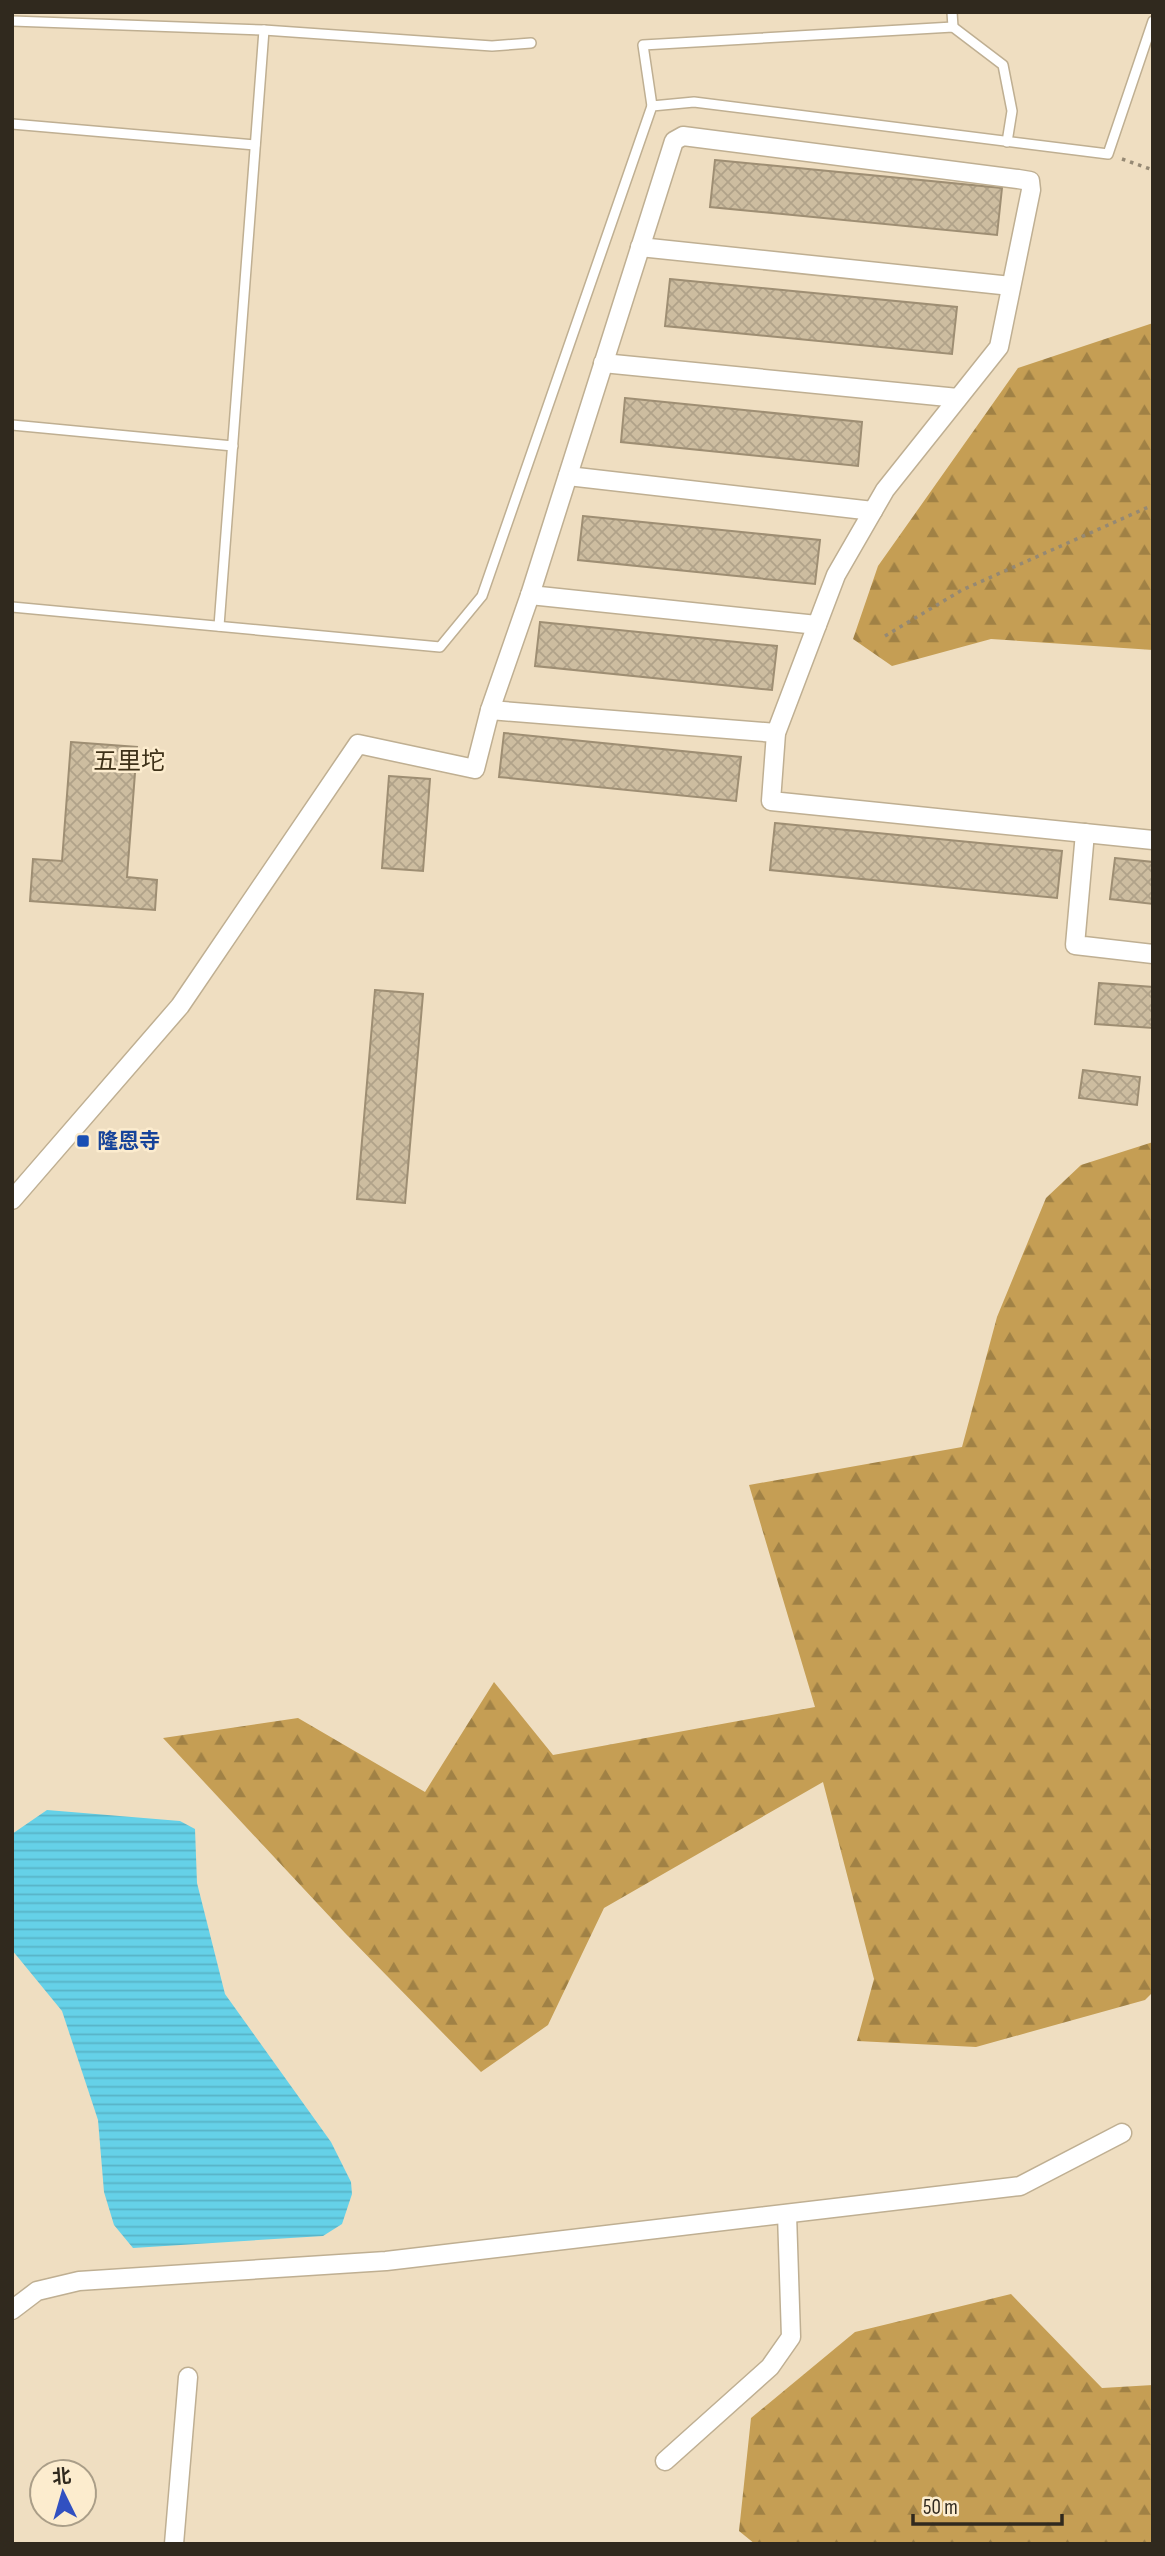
<svg xmlns="http://www.w3.org/2000/svg" width="1165" height="2556" viewBox="0 0 1165 2556" font-family="'Sofia Sans Condensed','Noto Sans SC',sans-serif">
	<defs>
		<pattern id="forest-firs" width="22" height="20" patternUnits="userSpaceOnUse" patternTransform="scale(1.75)"><rect width="22" height="20" fill="#c59e54"/><path d="M5 1l3.5 6h-7zM16 11l3.5 6h-7z" fill="#a08145"/></pattern>
		<pattern id="water-rules" width="6" height="5" patternUnits="userSpaceOnUse" patternTransform="scale(1.75)"><rect width="6" height="5" fill="#65d1e8"/><path d="M0 2.5h6" fill="none" stroke="#58b3c7"/></pattern>
		<pattern id="building-cross-hatch" width="8" height="8" patternUnits="userSpaceOnUse" patternTransform="scale(1.75)"><rect width="8" height="8" fill="#cdbda0"/><path d="M0 0l8 8M0 8l8-8" fill="none" stroke="#b0a289"/></pattern>
	</defs>
	<rect width="100%" height="100%" fill="#efdec1"/>
	<!-- forest -->
	<g fill="url(#forest-firs)">
		<path d="M1153,323V650L991,639L892,666L853,639L878,566L1018,368Z"/>
		<path d="M1153,1142V1992L1145,2000L976,2047L857,2041L874,1979L823,1782L604,1908L548,2025L481,2072L345,1933L163,1738L298,1718L425,1792L494,1682L553,1755L815,1707L749,1485L962,1447L997,1317L1046,1198L1081,1165Z"/>
		<path d="M1011,2294L1102,2388L1153,2385V2544H755L739,2531L751,2418L855,2332Z"/>
	</g>
	<!-- water -->
	<path fill="url(#water-rules)" d="M47,1810L180,1821L195,1829L197,1883L225,1994L331,2142L351,2182L352,2194L342,2224L323,2236L133,2248L114,2225L104,2192L98,2120L62,2011L12,1950V1834Z"/>
	<!-- building -->
	<g fill="url(#building-cross-hatch)" stroke="#9e8e73" stroke-width="2">
		<path d="M715,160L1002,188L997,235L710,207Z"/>
		<path d="M670,279L957,307L952,354L665,326Z"/>
		<path d="M625,398L862,422L858,466L621,442Z"/>
		<path d="M583,516L820,540L815,584L578,560Z"/>
		<path d="M540,622L777,646L772,690L535,666Z"/>
		<path d="M504,733L741,757L736,801L499,777Z"/>
		<path d="M71,742L137,747L127,877L157,880L155,910L30,901L33,859L62,861Z"/>
		<path d="M389,776L430,779L423,871L382,868Z"/>
		<path d="M775,823L1062,851L1057,898L770,870Z"/>
		<path d="M1115,858L1153,862V904L1110,899Z"/>
		<path d="M1099,983L1153,987V1028L1095,1024Z"/>
		<path d="M375,990L423,994L405,1203L357,1199Z"/>
		<path d="M1083,1070L1140,1077L1137,1105L1079,1098Z"/>
	</g>
	<g fill="none" stroke-linecap="round" stroke-linejoin="round">
		<!-- lane casing -->
		<g stroke="#bfaf92" stroke-width="12">
			<g id="lane">
				<path d="M952,12L953,27"/>
				<path d="M12,21L264,30L492,46L531,43"/>
				<path d="M652,106L643,45L953,27L1003,65L1012,111L1007,142"/>
				<path d="M12,124L255,145"/>
				<path d="M12,425L233,446"/>
				<path d="M12,607L440,647L482,596L652,106L694,102L1108,154L1153,21"/>
				<path d="M219,626L264,30"/>
			</g>
		</g>
		<!-- street casing -->
		<g stroke="#bfaf92" stroke-width="21">
			<g id="street">
				<path d="M640,247L1011,286"/>
				<path d="M603,363L958,398"/>
				<path d="M568,476L873,511"/>
				<path d="M530,595L817,625"/>
				<path d="M490,710L776,733"/>
				<path d="M1085,833L1075,945L1153,954"/>
				<path d="M12,1200L180,1006L358,744L475,769L490,710L530,595L674,141L683,136L1018,179L1030,181L1031,190L999,347L885,490L836,575L776,733L771,801L1153,840"/>
				<path d="M12,2310L37,2291L79,2281L386,2261L1020,2186L1122,2133"/>
				<path d="M665,2461L770,2367L791,2337L787,2214"/>
				<path d="M174,2544L188,2377"/>
			</g>
		</g>
		<!-- path -->
		<g stroke="#958974" stroke-width="3.5" stroke-dasharray="3.5 5" stroke-linecap="butt">
			<path d="M1122,159L1153,170"/>
			<path d="M885,636L962,590L1153,505"/>
		</g>
		<!-- lane -->
		<use href="#lane" stroke="#fff" stroke-width="9"/>
		<!-- street -->
		<use href="#street" stroke="#fff" stroke-width="18"/>
	</g>
	<!-- markers -->
	<rect fill="#1a4fb4" stroke="#fcecce" stroke-width="2.5" x="76" y="1134" width="14" height="14" rx="3.5"/>
	<g text-anchor="middle" dominant-baseline="central" stroke-width="5" stroke-linejoin="round" paint-order="stroke">
		<!-- transit labels -->
		<g font-size="21" font-weight="bold" fill="#164399" stroke="#fcecce" text-anchor="start">
			<text x="97" y="1141">隆恩寺</text>
		</g>
		<!-- quarter labels -->
		<g font-size="24" fill="#3e3118" stroke="#fcecce">
			<text x="129" y="761">五里坨</text>
		</g>
	</g>
	<!-- border -->
	<rect width="1165" height="2556" fill="none" stroke="#30291e" stroke-width="28"/>
	<!-- north arrow -->
	<g transform="translate(63 2493) rotate(355)"><circle r="33" fill="#fcecce" stroke="#aa9e88" stroke-width="2"/>
	<path d="M0-5L12 26L0 18L-12 26Z" fill="#3150c1"/>
	<text y="-10" font-size="19" font-weight="bold" text-anchor="middle" fill="#30291e">北</text>
	</g>
	<!-- scale -->
	<path d="M913 2514v10h149v-10" fill="none" stroke="#30291e" stroke-width="3.5"/>
	<text x="923" y="2514" font-size="21" fill="#30291e" stroke="#fcecce" stroke-width="5" paint-order="stroke">50 m</text>
</svg>
